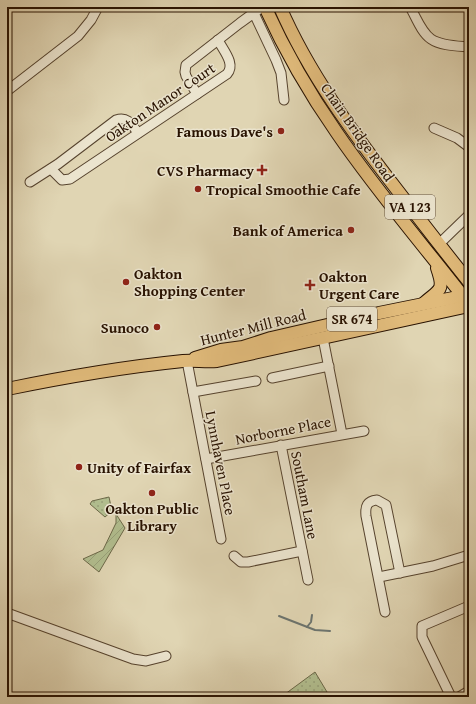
<svg xmlns="http://www.w3.org/2000/svg" width="476" height="704" viewBox="0 0 476 704" font-family="'Gentium Book Plus',serif">
	<defs>
		<pattern id="park-dots" width="8" height="8" patternUnits="userSpaceOnUse"><rect width="8" height="8" fill="#b1bd8e"/><path d="M2 2h.1M6 6h.1" fill="none" stroke="#98a179" stroke-width="1.8" stroke-linecap="round"/></pattern>
		<pattern id="garden-furrows" width="10" height="10" patternUnits="userSpaceOnUse"><rect width="10" height="10" fill="#b1bd8e"/><path d="M-1 1l2-2M0 10L10 0M9 11l2-2" fill="none" stroke="#98a179"/></pattern>
	</defs>
	<rect width="100%" height="100%" fill="#e0d5b3"/>
	<filter id="stains"><feTurbulence type="fractalNoise" baseFrequency=".005" numOctaves="4"/><feColorMatrix values="0 0 0 0 .2 0 0 0 0 .09 0 0 0 0 .02 0 0 0 .5 -.17"/></filter>
	<radialGradient id="worn" r=".72"><stop offset=".6" stop-color="#630" stop-opacity="0"/><stop offset="1" stop-color="#630" stop-opacity=".3"/></radialGradient>
	<!-- park -->
	<g fill="url(#park-dots)" stroke="#6c6848">
		<path d="M109,497L112,511L105,517L90,504L92,501Z"/>
		<path d="M315,672L330,697H281Z"/>
	</g>
	<!-- garden -->
	<path fill="url(#garden-furrows)" stroke="#6c6848" d="M116,514L125,528L99,572L83,559L103,550L116,523Z"/>
	<g fill="none" stroke-linecap="round" stroke-linejoin="round">
		<!-- stream -->
		<g stroke="#6c746e" stroke-width="2">
			<path d="M279,616L315,630L330,631"/>
			<path d="M307,627L311,622L312,615"/>
		</g>
		<!-- minor casing -->
		<g stroke="#56432e" stroke-width="11">
			<g id="minor">
				<path d="M251,7L276,60L281,73L284,100"/>
				<path d="M410,7C416,17 421,32 431,39C441,46 458,46 469,47"/>
				<path d="M7,91L78,36L91,20L98,7"/>
				<path d="M197,94L186,76L185,72L186,65L240,23L262,7"/>
				<path d="M434,128L457,138L469,147"/>
				<path d="M51,169L62,180L70,179L227,74C236,64 223,50 218,40"/>
				<path d="M30,182L58,164L116,120C128,116 132,125 138,133"/>
				<path d="M439,244L469,215"/>
				<path d="M323,338L342,434"/>
				<path d="M187,361L221,539"/>
				<path d="M272,378L329,366"/>
				<path d="M193,392L256,381"/>
				<path d="M281,445L308,580"/>
				<path d="M206,459L364,431"/>
				<path d="M234,556L241,562H248L302,551"/>
				<path d="M379,577L433,566L469,555"/>
				<path d="M385,612L366,516C365,506 367,501 377,500L386,505L400,573"/>
				<path d="M7,613L133,659L146,661L166,656"/>
				<path d="M451,697L422,637V626L469,606"/>
				<path d="M459,697L469,691"/>
			</g>
		</g>
		<!-- major casing -->
		<g stroke="#281201" stroke-width="14">
			<g id="major">
				<path d="M265,7C285,51 309,93 337,133C378,193 425,247 469,304"/>
				<path d="M280,7C309,74 353,133 398,191C421,221 445,252 469,282"/>
				<path d="M424,303C440,289 445,291 437,268"/>
				<path d="M195,358L221,350L243,347L271,338L379,313L463,296L469,297"/>
				<path d="M7,389C65,377 124,367 183,361C194,360 205,362 217,361L469,306"/>
			</g>
		</g>
		<!-- minor -->
		<use href="#minor" stroke="#ebe4ce" stroke-width="9"/>
		<!-- major -->
		<use href="#major" stroke="#e0ba7a" stroke-width="12"/>
	</g>
	<!-- markers -->
	<g fill="#8f2418" stroke="#ebe4ce" stroke-width="1.5">
		<circle cx="281" cy="131" r="4"/>
		<path d="M260 164h4v4h4v4h-4v4h-4v-4h-4v-4h4z"/>
		<circle cx="198" cy="189" r="4"/>
		<circle cx="351" cy="230" r="4"/>
		<circle cx="126" cy="282" r="4"/>
		<path d="M308 279h4v4h4v4h-4v4h-4v-4h-4v-4h4z"/>
		<circle cx="157" cy="327" r="4"/>
		<circle cx="79" cy="467" r="4"/>
		<circle cx="152" cy="493" r="4"/>
	</g>
	<g text-anchor="middle" dominant-baseline="central" stroke-width="3" stroke-linejoin="round" paint-order="stroke">
		<!-- shield labels -->
		<g fill="#ebe4ce" stroke="#62513e" stroke-width="1">
			<rect x="385" y="195" width="50" height="24" rx="3"/>
			<rect x="327" y="307" width="50" height="24" rx="3"/>
		</g>
		<g font-size="14" font-weight="bold" fill="#281201">
			<text x="410" y="207">VA 123</text>
			<text x="352" y="319">SR 674</text>
		</g>
		<!-- street labels -->
		<g font-size="15" fill="#281201" stroke="#ebe4ce">
			<text transform="translate(160 102) rotate(-34)">Oakton Manor Court</text>
			<text transform="translate(358 132) rotate(55)">Chain Bridge Road</text>
			<text transform="translate(253 327) rotate(-14)">Hunter Mill Road</text>
			<text transform="translate(283 430) rotate(-11)">Norborne Place</text>
			<text transform="translate(221 463) rotate(79)">Lynnhaven Place</text>
			<text transform="translate(305 495) rotate(79)">Southam Lane</text>
		</g>
		<!-- poi labels -->
		<g font-size="15" font-weight="bold" fill="#281201" stroke="#ebe4ce" text-anchor="end">
			<text x="273" y="131">Famous Dave's</text>
			<text x="254" y="170">CVS Pharmacy</text>
			<text x="206" y="189" text-anchor="start">Tropical Smoothie Cafe</text>
			<text x="343" y="230">Bank of America</text>
			<text x="134" y="273" text-anchor="start">Oakton<tspan x="134" dy="17">Shopping Center</tspan></text>
			<text x="319" y="276" text-anchor="start">Oakton<tspan x="319" dy="17">Urgent Care</tspan></text>
			<text x="149" y="327">Sunoco</text>
			<text x="87" y="467" text-anchor="start">Unity of Fairfax</text>
			<text x="152" y="508" text-anchor="middle">Oakton Public<tspan x="152" dy="17">Library</tspan></text>
		</g>
	</g>
	<!-- margin -->
	<rect width="476" height="704" fill="none" stroke="#e0d5b3" stroke-width="24"/>
	<rect x="8" y="8" width="460" height="688" fill="none" stroke="#281201" stroke-width="2"/>
	<rect x="12" y="12" width="452" height="680" fill="none" stroke="#281201"/>
	<rect width="100%" height="100%" filter="url(#stains)"/>
	<rect width="100%" height="100%" fill="url(#worn)"/>
</svg>
